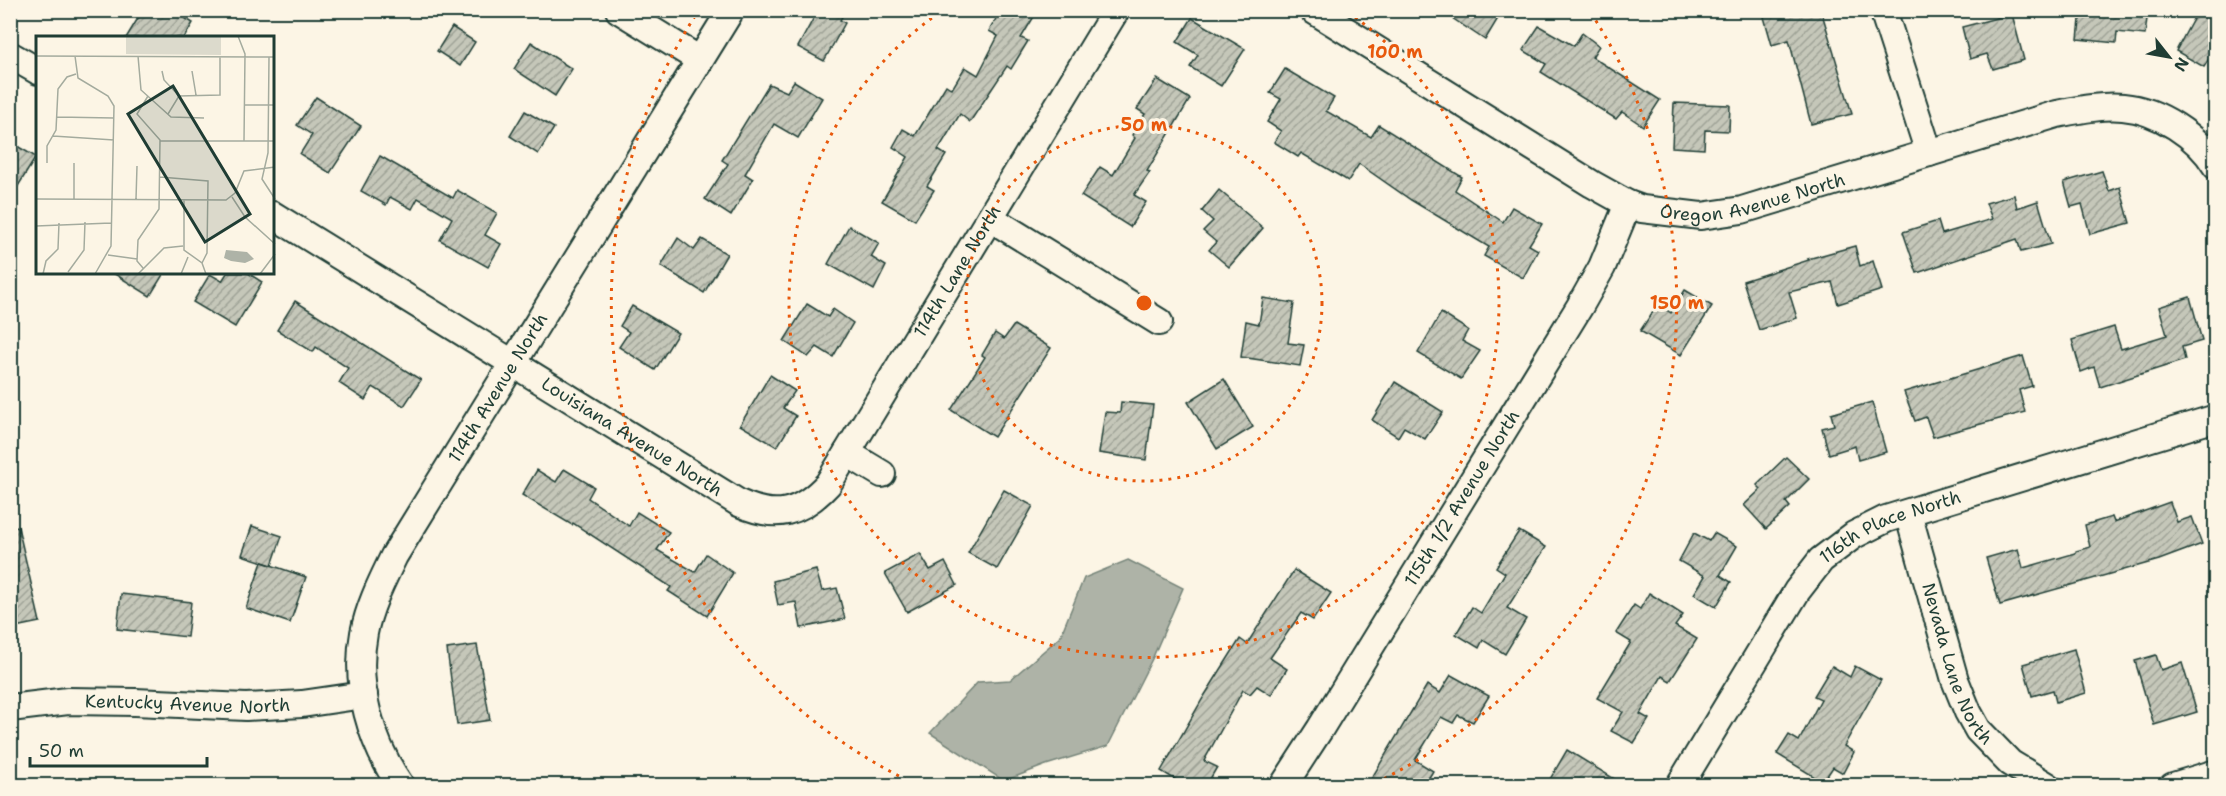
<svg xmlns="http://www.w3.org/2000/svg" width="2226" height="796" viewBox="0 0 2226 796" font-family="'Shantell Sans',sans-serif">
	<defs>
		<pattern id="building-hatch" width="6" height="6" patternUnits="userSpaceOnUse" patternTransform="scale(1.5)"><rect width="6" height="6" fill="#c5c7b9"/><path d="M-1 1l2-2M0 6l6-6M5 7l2-2" fill="none" stroke="#9fa397"/></pattern>
	</defs>
	<rect width="100%" height="100%" fill="#fcf5e5"/>
	<filter id="ink" filterUnits="userSpaceOnUse"><feTurbulence type="fractalNoise" baseFrequency=".0167" numOctaves="2"/><feDisplacementMap in="SourceGraphic" scale="12" xChannelSelector="R" yChannelSelector="G"/><feConvolveMatrix kernelMatrix="1 2 1 2 8 2 1 2 1" color-interpolation-filters="sRGB"/></filter>
	<g filter="url(#ink)">
		<!-- water -->
		<path fill="#aeb3a7" stroke="#758479" stroke-width="1.5" d="M1128,560L1183,588L1153,657L1108,746L1046,765L1004,781L930,733L978,682L1010,680L1060,637L1084,578Z"/>
		<!-- building -->
		<g fill="url(#building-hatch)" stroke="#1f3d34" stroke-width="1.5">
			<path d="M143,10H172L193,23L184,38H126Z"/>
			<path d="M818,10H846L840,20L845,23L824,61L798,47Z"/>
			<path d="M1001,10H1038L1021,38L1028,41L1011,69L1007,66L970,122L960,114L938,150L946,155L927,186L934,190L915,220L882,201L908,157L893,147L903,129L915,136L946,85L952,89L965,67L978,75L998,36L989,31Z"/>
			<path d="M1440,10H1503L1485,40Z"/>
			<path d="M1762,10H1821L1852,114L1811,124L1789,40L1772,45Z"/>
			<path d="M2081,10H2148L2145,35L2117,32L2116,43L2078,39Z"/>
			<path d="M2198,10H2216V48L2204,67L2176,51Z"/>
			<path d="M2012,14L2024,60L1993,69L1987,54L1970,59L1962,27Z"/>
			<path d="M1192,18L1245,49L1221,86L1190,67L1198,55L1177,42Z"/>
			<path d="M1539,26L1574,46L1582,33L1599,46L1592,57L1660,100L1643,126L1622,112L1616,119L1541,72L1546,64L1523,50Z"/>
			<path d="M452,27L475,42L460,66L437,51Z"/>
			<path d="M531,42L572,69L555,96L514,69Z"/>
			<path d="M1285,69L1334,98L1326,111L1371,137L1379,125L1462,177L1455,190L1503,222L1512,207L1542,224L1529,245L1538,250L1523,278L1484,256L1489,247L1411,200L1359,164L1348,181L1301,153L1298,157L1274,142L1281,131L1267,122L1281,99L1270,93Z"/>
			<path d="M1157,79L1190,99L1147,171L1150,172L1134,195L1146,202L1130,227L1081,196L1100,167L1113,175L1135,138L1132,135L1145,114L1137,109Z"/>
			<path d="M794,81L822,98L798,138L774,124L745,174L753,179L731,216L705,199L728,164L722,160L769,84L787,92Z"/>
			<path d="M316,97L361,126L330,173L300,154L312,135L297,125Z"/>
			<path d="M1674,103L1730,105L1729,131L1705,130L1704,149L1672,147Z"/>
			<path d="M525,111L554,128L538,154L510,136Z"/>
			<path d="M10,142L36,157L10,199Z"/>
			<path d="M380,156L453,198L457,190L497,213L485,235L501,244L488,267L440,240L452,218L418,198L412,209L390,197L386,205L361,191Z"/>
			<path d="M2102,171L2109,191L2120,187L2130,223L2090,234L2082,204L2071,207L2064,182Z"/>
			<path d="M1219,190L1263,228L1229,267L1209,250L1216,242L1203,231L1213,221L1202,211Z"/>
			<path d="M2014,195L2017,208L2038,201L2051,244L2021,252L2017,239L1917,273L1903,232L1938,221L1942,234L1992,219L1986,203Z"/>
			<path d="M849,226L879,243L871,257L886,266L874,290L828,264Z"/>
			<path d="M678,238L694,250L702,239L727,254L704,293L661,266Z"/>
			<path d="M1855,246L1860,266L1873,261L1882,290L1838,304L1832,282L1789,292L1797,318L1759,330L1743,281L1809,260L1808,259Z"/>
			<path d="M113,273H164L150,296Z"/>
			<path d="M227,273H248L262,282L235,327L193,302L210,274L222,281Z"/>
			<path d="M1685,290L1712,306L1681,355L1640,331L1658,304L1671,313Z"/>
			<path d="M2190,297L2202,341L2182,347L2185,360L2100,387L2094,367L2081,372L2072,340L2114,327L2121,349L2167,335L2159,307Z"/>
			<path d="M1263,298L1294,303L1288,343L1304,345L1300,366L1241,357L1246,321L1259,324Z"/>
			<path d="M295,301L421,380L404,406L373,387L365,400L339,383L348,368L316,347L313,352L277,330Z"/>
			<path d="M807,304L828,317L833,309L853,323L833,357L817,347L808,357L784,341Z"/>
			<path d="M632,306L678,333L655,370L619,347L629,332L620,326Z"/>
			<path d="M1441,313L1468,330L1462,341L1480,351L1461,379L1418,353Z"/>
			<path d="M1014,325L1051,348L994,437L951,410L985,357L982,355L995,333L1004,339Z"/>
			<path d="M2023,356L2032,386L2019,390L2025,412L1933,437L1926,417L1915,421L1904,392Z"/>
			<path d="M770,375L795,391L783,408L796,416L777,447L740,425Z"/>
			<path d="M1224,379L1253,427L1217,449L1188,402Z"/>
			<path d="M1395,382L1443,412L1425,439L1404,427L1398,437L1372,420Z"/>
			<path d="M1121,402L1153,405L1146,460L1099,453L1105,412L1120,413Z"/>
			<path d="M1872,402L1886,452L1858,460L1855,446L1829,454L1822,428L1834,425L1831,414Z"/>
			<path d="M1786,457L1809,479L1786,502L1790,507L1766,529L1744,505L1761,489L1757,485Z"/>
			<path d="M564,469L594,487L588,498L629,526L637,512L669,532L657,550L695,572L706,554L733,573L707,616L668,591L671,587L573,523L572,525L522,495L537,470L556,482Z"/>
			<path d="M1004,490L1033,506L997,569L968,553Z"/>
			<path d="M2170,502L2177,522L2192,517L2202,544L2159,560L2000,605L1986,558L2018,549L2023,568L2076,553V551L2090,547L2085,525L2112,517L2114,522Z"/>
			<path d="M252,526L282,536L272,565L242,555Z"/>
			<path d="M18,527L40,622L10,628V528Z"/>
			<path d="M1519,531L1546,547L1507,608L1526,619L1505,654L1483,640L1479,648L1456,634L1472,607L1481,613L1505,573L1496,567Z"/>
			<path d="M1694,533L1709,541L1714,533L1737,546L1720,575L1731,582L1716,607L1694,594L1705,576L1679,561Z"/>
			<path d="M920,554L930,570L945,562L957,585L907,612L885,573Z"/>
			<path d="M262,562L306,577L290,623L246,608Z"/>
			<path d="M816,570L822,591L837,588L845,619L801,628L796,602L778,605L773,581Z"/>
			<path d="M1294,570L1331,593L1313,620L1301,613L1270,658L1287,669L1271,695L1257,686L1250,694L1243,690L1204,761L1217,767L1206,786H1186L1161,771L1203,698L1240,639L1247,644Z"/>
			<path d="M1649,593L1683,615L1675,626L1697,639L1670,681L1662,676L1640,714L1649,719L1634,743L1611,731L1623,712L1597,698L1631,642L1616,633L1634,605L1640,609Z"/>
			<path d="M121,594L191,602L187,637L117,629Z"/>
			<path d="M477,645L490,720L457,725L447,649Z"/>
			<path d="M2074,649L2086,693L2056,702L2053,690L2032,696L2023,664Z"/>
			<path d="M2156,655L2161,670L2182,663L2197,712L2154,725L2135,661Z"/>
			<path d="M1832,666L1850,677L1855,666L1881,680L1844,746L1854,752L1843,773L1833,767L1823,782L1777,754L1789,735L1799,741L1821,699L1814,696Z"/>
			<path d="M1451,675L1489,696L1473,722L1458,715L1453,723L1441,717L1415,760L1433,771L1424,786H1367L1427,685L1440,693Z"/>
			<path d="M1567,750L1626,786H1546Z"/>
		</g>
		<g fill="none" stroke-linecap="round" stroke-linejoin="round">
			<!-- minor casing -->
			<g stroke="#1f3d34" stroke-width="30">
				<g id="minor">
					<path d="M619,10L700,60"/>
					<path id="s1" d="M1313,10L1592,184L1628,204L1642,209L1701,216L1742,210L2057,114C2078,110 2102,105 2123,107C2158,110 2198,136 2216,166"/>
					<path d="M1883,10L1929,153"/>
					<path d="M10,55L38,71"/>
					<path id="s2" d="M273,215L739,503C776,520 800,514 828,484L1116,10"/>
					<path d="M990,218L1159,322"/>
					<path d="M847,453L882,474"/>
					<path id="s3" d="M1908,513L1955,680L1968,712L1978,730L2010,763L2048,786"/>
					<path id="s4" d="M10,708L68,701L135,702L246,707L302,704L364,695"/>
					<path id="s5" d="M401,786C371,743 354,686 364,633C369,606 382,581 394,556L731,10"/>
					<path id="s6" d="M1283,786L1320,729L1580,306L1602,267L1628,204"/>
					<path id="s7" d="M1679,786L1797,591L1821,560L1854,535L1886,519L2216,418"/>
					<path d="M2173,786L2216,773"/>
				</g>
			</g>
			<!-- minor -->
			<use href="#minor" stroke="#fcf5e5" stroke-width="26"/>
		</g>
	</g>
	<!-- distance rings -->
	<g fill="none" stroke="#e8590c" stroke-width="3" stroke-dasharray="3 6">
		<circle cx="1144" cy="303" r="178"/>
		<path d="M1348 12A355 355 0 1 1 940 12"/>
		<path d="M915 784A533 533 0 0 1 697 13M1591 13A533 533 0 0 1 1373 784"/>
	</g>
	<g text-anchor="middle" dominant-baseline="central" stroke-width="6" stroke-linejoin="round" paint-order="stroke">
		<!-- street labels -->
		<g font-size="18" fill="#1f3d34" stroke="#fcf5e5">
			<text stroke="none"><textPath href="#s1" startOffset="498">Oregon Avenue North</textPath></text>
			<text stroke="none"><textPath href="#s2" startOffset="896">114th Lane North</textPath></text>
			<text stroke="none"><textPath href="#s5" startOffset="442">114th Avenue North</textPath></text>
			<text stroke="none"><textPath href="#s2" startOffset="422">Louisiana Avenue North</textPath></text>
			<text stroke="none"><textPath href="#s6" startOffset="339">115th 1/2 Avenue North</textPath></text>
			<text stroke="none"><textPath href="#s7" startOffset="345">116th Place North</textPath></text>
			<text stroke="none"><textPath href="#s3" startOffset="159">Nevada Lane North</textPath></text>
			<text stroke="none"><textPath href="#s4" startOffset="178">Kentucky Avenue North</textPath></text>
		</g>
	</g>
	<!-- overview -->
	<g transform="translate(36 36)">
		<rect width="238" height="238" fill="#fcf5e5"/>
		<path d="M90,0H185V19L90,18Z" fill="#dcdacc"/>
		<path d="M190,214L211,216L218,223L209,227L195,225L188,222Z" fill="#aeb3a7"/>
		<path fill="none" stroke="#a4ab9e" stroke-width="1.5" d="M202,0L209,18L208,105M0,20L239,21M39,20L42,42L72,60L78,70L75,210L59,238M102,20L105,54L135,81L168,82M233,21L232,117L226,143L239,163M126,35L128,44L143,60L132,78M156,35L160,59M143,60L184,59V21M209,69H239M21,81L78,82M17,100L78,104M124,105H239M11,127V110L20,94L22,53L31,41L40,38M38,127V163M124,141L172,145L171,217L166,227M196,161L209,181L239,208M0,163L190,164L199,157L208,135L239,131M100,163L101,130M148,163V214L166,227L170,238M0,190L75,187M72,219L101,223M107,232L101,225L102,204L123,173L124,104L101,78L112,60M32,236L48,214L49,186M7,238L10,225L22,213L23,187M102,238L128,212L147,210M145,238L152,221M224,238L239,218"/>
		<path fill="#1f3d34" fill-opacity="0.15" stroke="#1f3d34" stroke-width="3" d="M137,50L214,178L169,206L92,78Z"/>
		<rect width="238" height="238" fill="none" stroke="#1f3d34" stroke-width="3"/>
	</g>
	<circle cx="1144" cy="303" r="9" fill="#e8590c" stroke="#fcf5e5" stroke-width="3"/>
	<g font-size="18" text-anchor="middle" font-weight="bold" fill="#e8590c" stroke="#fcf5e5" stroke-width="6" stroke-linejoin="round" paint-order="stroke">
		<text x="1395" y="58">100 m</text>
		<text x="1144" y="131">50 m</text>
		<text x="1677" y="309">150 m</text>
	</g>
	<!-- margin -->
	<rect width="2226" height="796" fill="none" stroke="#fcf5e5" stroke-width="36"/>
	<rect x="18" y="18" width="2190" height="760" fill="none" stroke="#1f3d34" stroke-width="2" filter="url(#ink)"/>
	<!-- north arrow -->
	<g transform="translate(2169 57) rotate(121)" stroke="#fcf5e5" stroke-width="4.5" paint-order="stroke">
	<path d="M0-4.5L10 22L0 15L-10 22Z" fill="#1f3d34"/>
	<text y="-9" font-size="16" font-weight="bold" text-anchor="middle" fill="#1f3d34">N</text>
	</g>
	<!-- scale -->
	<path d="M30 757v9h177v-9" fill="none" stroke="#1f3d34" stroke-width="3"/>
	<text x="39" y="757" font-size="18" fill="#1f3d34" stroke="#fcf5e5" stroke-width="4.5" paint-order="stroke">50 m</text>
</svg>
